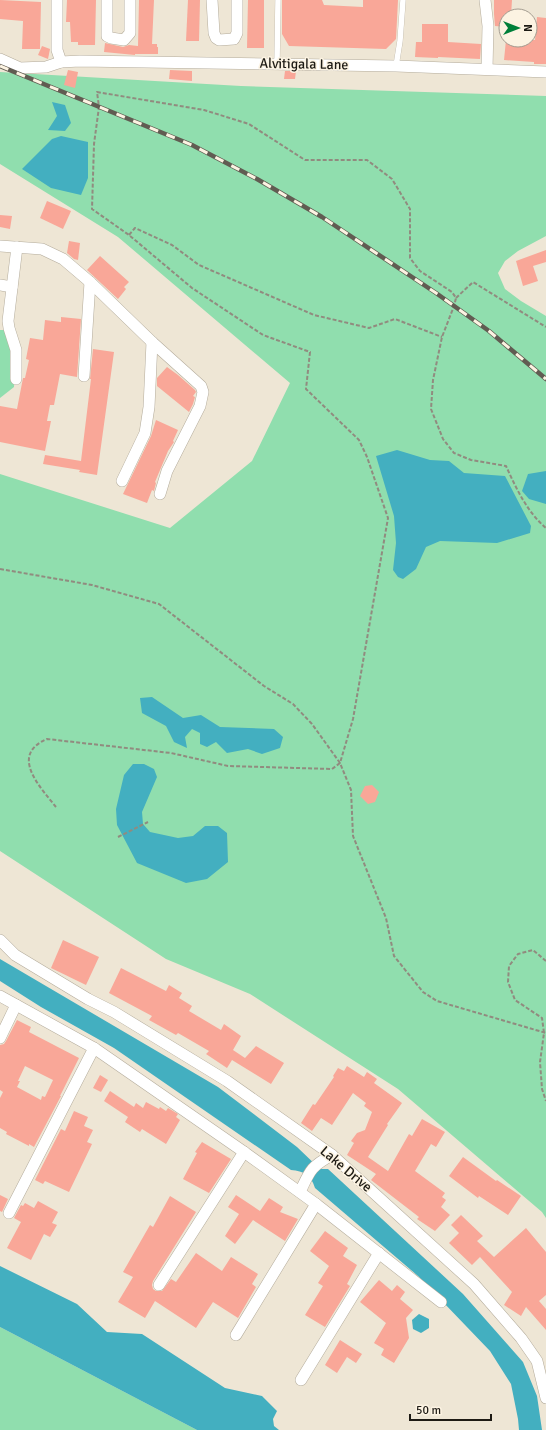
<svg xmlns="http://www.w3.org/2000/svg" width="546" height="1430" viewBox="0 0 546 1430" font-family="Signika,sans-serif">
	<rect width="100%" height="100%" fill="#eee6d5"/>
	<!-- green -->
	<g fill="#90deae">
		<path d="M0,72L241,86L546,96V236L518,251L505,261L498,273L505,289L521,301L546,316V1218L542,1212L398,1089L250,994L166,959L0,851V474L170,528L252,461L290,383L118,237L0,164Z"/>
		<path d="M0,330H8L16,354L14,387L0,398Z"/>
		<path d="M0,1327L197,1430H0Z"/>
	</g>
	<!-- water -->
	<g fill="#43afc0">
		<path d="M52,102L65,105L71,123L65,131L48,130L57,116Z"/>
		<path d="M61,136L88,142V178L81,195L51,188L22,169L52,139Z"/>
		<path d="M397,450L430,460L449,461L464,473L505,476L531,526L530,533L497,543L440,541L426,547L416,569L403,579L398,577L393,570L396,543L394,516L376,456Z"/>
		<path d="M546,471V504L529,499L522,491L528,474Z"/>
		<path d="M152,697L183,718L201,715L220,727L274,729L283,737L280,748L262,754L248,749L227,753L216,742L207,747L200,744V733L192,729L185,737L187,748L174,742L166,726L142,713L140,698Z"/>
		<path d="M133,764H144L154,769L157,777L142,812L143,824L150,832L178,838L193,836L205,826H218L227,833L228,862L207,879L186,883L137,863L117,825L116,809L124,775Z"/>
		<path d="M0,959L218,1087L297,1147L320,1169H328L463,1294L523,1362L537,1396L542,1430H519L518,1419L511,1384L490,1351L418,1276L315,1188C311,1175 304,1171 291,1170L114,1048L41,1007L0,981Z"/>
		<path d="M0,1266L77,1304L107,1332L142,1334L225,1388L262,1396L277,1411L273,1419L274,1426L279,1430H197L0,1327Z"/>
		<path d="M419,1314L429,1319V1328L421,1333L413,1329L412,1320Z"/>
	</g>
	<!-- building -->
	<g fill="#f9a798" fill-rule="evenodd">
		<path d="M0,0L41,2L40,49H22L23,21L0,19Z"/>
		<path d="M67,0H96L95,45H78V42H71L70,22H66Z"/>
		<path d="M139,0H154L152,44H157V47H158V54H135V55L104,52L105,43L123,47L129,45L138,46Z"/>
		<path d="M188,0H200L199,41H186Z"/>
		<path d="M248,0H264V48H247Z"/>
		<path d="M282,0H322L324,5L363,7V0H398L396,39L386,49L289,46L282,34Z"/>
		<path d="M494,0H512L511,16H506V27L495,26L494,14Z"/>
		<path d="M537,17L546,18V64H534V62L504,60L506,40H535Z"/>
		<path d="M422,24H448V42L481,44L480,59L438,57V58L415,57L416,42H422Z"/>
		<path d="M42,46L50,49L48,59L38,55Z"/>
		<path d="M68,70L78,72L75,88L64,85Z"/>
		<path d="M170,70L192,71V81L169,79Z"/>
		<path d="M285,71H296L295,79H284Z"/>
		<path d="M47,201L71,211L63,229L40,218Z"/>
		<path d="M0,215L12,216L10,229L0,227Z"/>
		<path d="M69,241L80,243L78,260L74,259L67,253Z"/>
		<path d="M546,250V262L533,266L538,281L523,286L516,261Z"/>
		<path d="M100,256L129,282L124,287L126,289L118,299L87,270Z"/>
		<path d="M61,317L81,319L77,377L60,374L54,405H50L47,421H51L45,451L0,442V406L17,409L23,378H25L29,360L26,359L30,338L43,340L45,320L61,322Z"/>
		<path d="M93,349L114,352L97,475L79,472L80,470L43,464L45,455L81,461L91,379H90Z"/>
		<path d="M167,367L178,375L195,390L196,392L193,396L195,397L193,404L189,412L157,386V378Z"/>
		<path d="M156,420L178,430L173,441L174,442L168,451L155,482L156,483L154,491L152,490L147,503L123,494L151,436Z"/>
		<path d="M372,785L379,792L375,802L368,804L360,796L365,786Z"/>
		<path d="M63,940L99,957L86,985L51,968Z"/>
		<path d="M121,968L166,991L169,985L182,993L179,998L192,1006L189,1011L221,1030L224,1024L241,1036L233,1050L245,1058L256,1046L284,1063L271,1084L232,1060L227,1068L206,1054L209,1051L178,1033L176,1035L149,1020L152,1016L109,993Z"/>
		<path d="M17,1020L31,1027L29,1032L79,1058L60,1096H61L34,1147L29,1144V1146L6,1134L7,1132L0,1128V1098L3,1092L0,1090V1045L4,1044L6,1041ZM25,1066L53,1080L45,1097L42,1096L41,1100L17,1087L20,1081H18Z"/>
		<path d="M347,1066L364,1077L367,1072L377,1079L374,1083L402,1103L387,1124L388,1125L368,1157L388,1171L409,1134L412,1136L422,1119L445,1132L436,1147L431,1144L415,1171L445,1193L442,1197L446,1200L441,1207L450,1215L435,1231L417,1219L419,1217L371,1180L376,1174L347,1155L354,1143L351,1141L357,1133L365,1130L372,1112L364,1106L366,1103L353,1093L332,1125L321,1118L312,1131L301,1123L313,1104L315,1105L334,1077L333,1076L338,1068L344,1071Z"/>
		<path d="M100,1075L108,1080L101,1092L93,1088Z"/>
		<path d="M110,1091L134,1107L136,1103L143,1108L146,1102L159,1109L160,1107L166,1111L168,1108L178,1114L176,1117L180,1120L166,1144L142,1129L140,1132L125,1122L128,1117L104,1101Z"/>
		<path d="M74,1111L88,1117L84,1126L93,1130L87,1142L92,1144L69,1192L45,1181L43,1184L35,1180L61,1129L65,1131Z"/>
		<path d="M202,1142L231,1159L209,1193L183,1179L197,1153L195,1152Z"/>
		<path d="M463,1157L496,1181L497,1180L521,1196L508,1215L479,1196L478,1198L449,1176Z"/>
		<path d="M0,1195L8,1199L2,1212L0,1211Z"/>
		<path d="M236,1195L260,1211L269,1198L283,1207L280,1212L298,1219L285,1241L253,1220L235,1244L225,1236L239,1214L228,1207Z"/>
		<path d="M170,1196L196,1212L153,1281L152,1285L153,1289L156,1291H162L171,1279L176,1282L196,1253L222,1271L231,1257L258,1274L252,1284L256,1287L238,1318L213,1302L196,1328L155,1301L145,1318L118,1302L133,1277L123,1272L150,1225L153,1227Z"/>
		<path d="M38,1201L58,1212L52,1223L57,1225L50,1237L44,1234L31,1260L7,1248L21,1222L14,1218L21,1205L23,1206L25,1203L34,1208Z"/>
		<path d="M461,1215L483,1236L477,1241L494,1257L526,1228L546,1252V1295L539,1301L546,1309V1330L526,1307L521,1316L504,1305L512,1292L480,1257L472,1265L449,1243L459,1233L451,1225Z"/>
		<path d="M325,1231L348,1248L343,1256L357,1265L347,1284L350,1286L325,1327L305,1315L323,1286L318,1283L329,1266L310,1251Z"/>
		<path d="M379,1280L392,1291L397,1285L405,1292L400,1299L413,1310L406,1318L409,1338L394,1363L381,1355L384,1349L374,1343L386,1323L360,1302Z"/>
		<path d="M340,1340L362,1354L356,1363L347,1357L337,1373L325,1365Z"/>
	</g>
	<g fill="none" stroke-linecap="round" stroke-linejoin="round">
		<!-- service casing -->
		<g stroke="#b4ac9c" stroke-width="6">
			<g id="service">
				<path d="M277,63L278,0"/>
				<path d="M396,66L400,41L403,0"/>
			</g>
		</g>
		<!-- minor casing -->
		<g stroke="#b4ac9c" stroke-width="12">
			<g id="minor">
				<path d="M57,0V50L61,62"/>
				<path d="M107,0V36L111,38L124,40L130,33V0"/>
				<path d="M212,0L214,33L216,38L219,40L234,39L237,33V0"/>
				<path d="M485,0L488,26L487,69"/>
				<path d="M0,59L20,68L46,67L61,62L80,61L396,66L546,72"/>
				<path d="M0,246L42,249L63,259L90,282L152,342L201,386L203,392L200,406L167,471L160,494"/>
				<path d="M0,285L12,287"/>
				<path d="M84,376L90,282"/>
				<path d="M16,379V350L9,328L8,321L17,247"/>
				<path d="M122,481L145,433L149,407L152,342"/>
				<path d="M0,940L15,955L88,999L114,1012L227,1081L332,1155L474,1284L521,1338L537,1361L546,1398"/>
				<path d="M0,996L94,1048L244,1152L316,1204L441,1302"/>
				<path d="M0,1038L16,1005"/>
				<path d="M300,1192C310,1171 310,1167 332,1155"/>
				<path d="M9,1213L94,1048"/>
				<path d="M159,1285L244,1152"/>
				<path d="M236,1335L316,1204"/>
				<path d="M301,1380L379,1253"/>
			</g>
		</g>
		<!-- path -->
		<g stroke="#918b7f" stroke-width="2" stroke-dasharray="4 2" stroke-linecap="butt">
			<path d="M129,235L135,228L172,245L199,265L314,315L369,328L395,319L442,337"/>
			<path d="M456,298L473,282L546,327"/>
			<path d="M0,569L92,585L159,604L264,686L293,704L312,724L340,763L351,790L353,836L386,918L394,956L423,992L437,1001L546,1033"/>
			<path d="M56,807C40,787 9,755 47,739L171,753L228,766L332,769L340,763L353,719L388,518L367,457L359,440L306,389L310,352L263,335L192,288L129,235L92,209L94,144L99,107L97,92L204,110L249,124L305,160H367L392,179L410,209V258L420,271L452,292L456,298L454,306L442,337L433,380L431,409L443,439L454,453L471,460L506,466C516,488 527,512 546,528"/>
			<path d="M118,837L148,822"/>
			<path d="M546,961L533,950L518,954L509,966L508,982L515,1000L542,1018L544,1033L540,1062L542,1089L546,1101"/>
		</g>
		<!-- service -->
		<use href="#service" stroke="#fff" stroke-width="5.5"/>
		<!-- minor -->
		<use href="#minor" stroke="#fff" stroke-width="11"/>
		<!-- rail casing -->
		<g stroke="#615c52" stroke-width="4.5">
			<path id="rail" d="M0,66L192,145L257,179L322,217L436,293L489,331L546,379"/>
		</g>
		<!-- rail -->
		<use href="#rail" stroke="#fcf3e2" stroke-width="3" stroke-dasharray="9" stroke-linecap="butt"/>
	</g>
	<g text-anchor="middle" dominant-baseline="central" stroke-width="3" stroke-linejoin="round" paint-order="stroke">
		<!-- street labels -->
		<g font-size="14" fill="#1d1a14" stroke="#fcf3e2">
			<text transform="translate(304 64) rotate(1)">Alvitigala Lane</text>
			<text transform="translate(346 1169) rotate(40)">Lake Drive</text>
		</g>
	</g>
	<!-- north arrow -->
	<g transform="translate(518 28) rotate(90)"><circle r="19" fill="#fcf3e2" stroke="#a39c90"/>
	<path d="M0-3L7 15L0 10L-7 15Z" fill="#007f39"/>
	<text y="-6" font-size="11" font-weight="bold" text-anchor="middle" fill="#1d1a14">N</text>
	</g>
	<!-- scale -->
	<path d="M410 1414v6h81v-6" fill="none" stroke="#1d1a14" stroke-width="2"/>
	<text x="416" y="1414" font-size="12" fill="#1d1a14" stroke="#fcf3e2" stroke-width="3" paint-order="stroke">50 m</text>
</svg>
